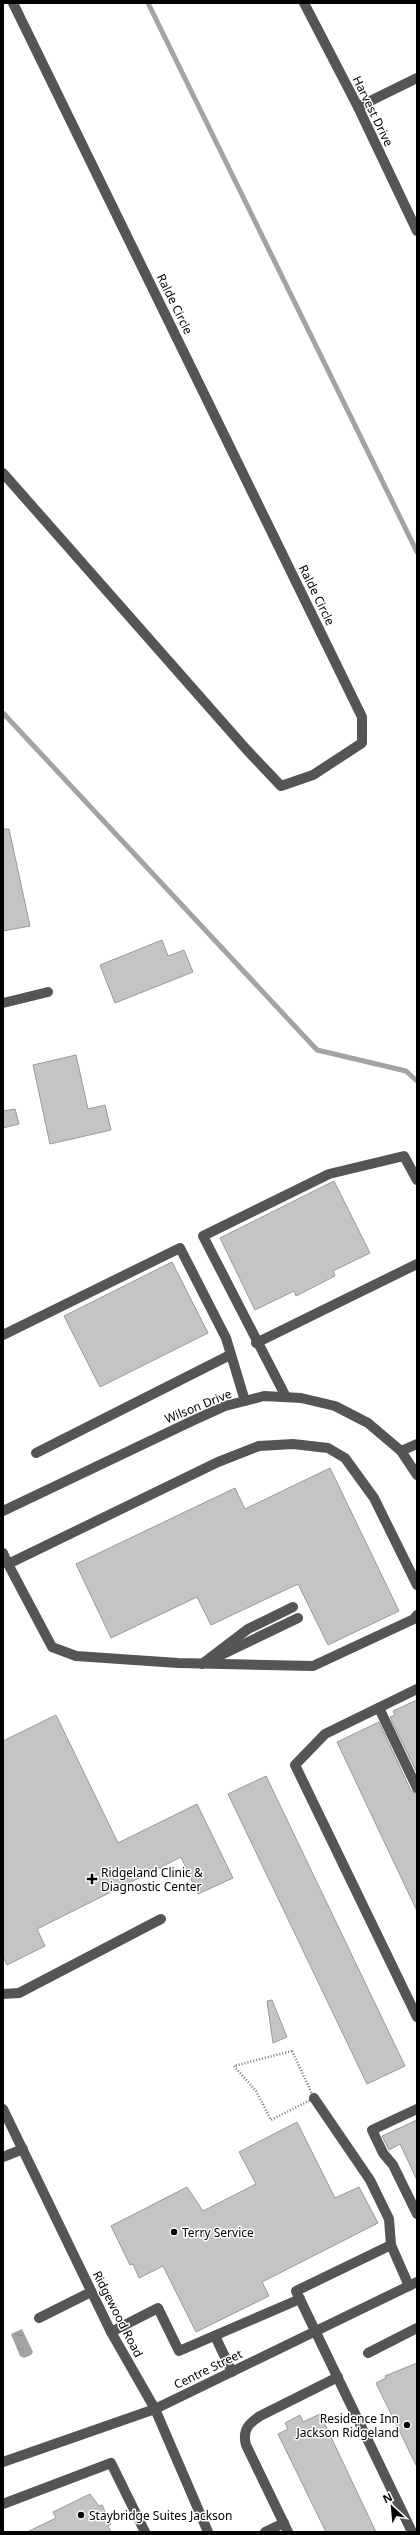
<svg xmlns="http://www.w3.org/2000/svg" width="420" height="2535" viewBox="0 0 420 2535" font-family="'Noto Sans',sans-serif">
	<defs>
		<pattern id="water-ripples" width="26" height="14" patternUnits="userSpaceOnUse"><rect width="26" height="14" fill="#a3a3a3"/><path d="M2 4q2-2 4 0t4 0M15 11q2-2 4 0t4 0" fill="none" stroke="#8b8b8b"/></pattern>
	</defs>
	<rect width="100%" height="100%" fill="#fff"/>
	<!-- water -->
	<path fill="url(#water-ripples)" d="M22,2329L33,2352L31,2355L24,2358L20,2356L11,2334Z"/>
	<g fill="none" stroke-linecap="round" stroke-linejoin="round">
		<!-- stream -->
		<g stroke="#a3a3a3" stroke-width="5">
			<path d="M148,3L417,552"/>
			<path d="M3,713L317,1050L406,1071L417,1081"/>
		</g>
	</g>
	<!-- building -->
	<g fill="#c4c4c4" stroke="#999">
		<path d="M3,829H9L30,926L3,931Z"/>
		<path d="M162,940L168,956L184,950L193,972L115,1003L100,965Z"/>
		<path d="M76,1055L88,1109L105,1105L111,1130L50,1144L33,1065Z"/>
		<path d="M15,1109L19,1124L3,1128V1111Z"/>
		<path d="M334,1181L370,1253L333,1271L335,1276L296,1296L294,1291L255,1310L220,1238Z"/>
		<path d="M172,1262L208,1333L100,1387L64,1316Z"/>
		<path d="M330,1468L399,1611L328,1645L298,1584L211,1625L197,1597L111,1638L76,1564L235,1488L245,1509Z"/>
		<path d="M417,1700V1773L390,1717L395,1715L393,1711Z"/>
		<path d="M56,1715L118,1843L197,1804L233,1878L198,1894L181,1857L37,1929L45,1946L7,1965L3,1957V1741Z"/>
		<path d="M379,1722L411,1791L417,1794V1911L337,1742Z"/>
		<path d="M266,1776L405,2066L367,2084L228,1794Z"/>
		<path d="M272,2000L287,2037L273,2043L267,2001Z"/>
		<path d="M417,2120V2180L400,2144L389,2150L382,2136Z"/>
		<path d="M297,2122L335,2198L359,2187L378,2223L262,2282L269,2296L196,2332L163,2266L139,2278L133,2264L130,2265L111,2226L187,2187L203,2211L256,2184L239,2152Z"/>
		<path d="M417,2363V2467L376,2383L386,2378L385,2376Z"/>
		<path d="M320,2414L376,2532H326L278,2434L288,2429L285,2423L300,2415L303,2422Z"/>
		<path d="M90,2494L99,2506L102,2505L111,2524L108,2526L111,2532H27L56,2518L53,2512Z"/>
	</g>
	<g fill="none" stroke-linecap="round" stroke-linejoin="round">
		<!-- path -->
		<path stroke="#777" stroke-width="2.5" stroke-dasharray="1 2" stroke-linecap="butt" d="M292,2051L314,2098L271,2120L256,2091L234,2066Z"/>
		<!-- minor -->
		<g stroke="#555" stroke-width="10">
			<path d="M304,3L358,107L417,231"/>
			<path d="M358,107L417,78"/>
			<path d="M3,473L246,749L281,786L313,775L362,743V717L13,3"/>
			<path d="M3,1003L48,992"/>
			<path d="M3,1335L180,1248L226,1338L245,1401"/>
			<path d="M256,1343L417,1264"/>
			<path d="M286,1397L203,1236L329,1174L404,1156L417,1180"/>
			<path d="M401,1451L417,1444"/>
			<path d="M36,1453L230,1355"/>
			<path d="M3,1511L192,1421L225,1406L264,1396L301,1398L335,1406L368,1423L401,1451L417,1475"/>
			<path d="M3,1553L8,1564L218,1462L259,1446L293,1444L328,1448L345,1458L374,1498L417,1585"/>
			<path d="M8,1564L52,1647L76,1656L178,1663L313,1666L414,1619L417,1615"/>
			<path d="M219,1656L298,1618"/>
			<path d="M202,1664L248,1629L293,1607"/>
			<path d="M417,1689L325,1734L295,1765L417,2017"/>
			<path d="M379,1708L417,1788"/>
			<path d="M3,1994L19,1993L161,1919"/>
			<path d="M314,2098L370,2180L389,2219L391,2245L409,2286"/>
			<path d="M3,2109L111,2332L155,2409L208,2532"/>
			<path d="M417,2109L372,2130L383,2153L393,2165L417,2214"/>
			<path d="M3,2157L23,2149"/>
			<path d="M391,2245L296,2291L412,2532"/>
			<path d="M39,2318L91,2292"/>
			<path d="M111,2332L158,2308L179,2351L300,2299"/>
			<path d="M215,2336L232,2372"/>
			<path d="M368,2353L417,2328"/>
			<path d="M3,2462L155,2409L417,2282"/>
			<path d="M3,2504L111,2463L145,2532"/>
			<path d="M265,2532L284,2523"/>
			<path d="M288,2532L246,2445C242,2430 249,2423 260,2416L338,2377"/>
		</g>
	</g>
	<!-- markers -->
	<g fill="#000" stroke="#fff" stroke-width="1.5">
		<path d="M90 1873h4v4h4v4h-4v4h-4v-4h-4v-4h4z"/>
		<circle cx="174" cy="2232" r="4"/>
		<circle cx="407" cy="2425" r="4"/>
		<circle cx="81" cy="2515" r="4"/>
	</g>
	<g text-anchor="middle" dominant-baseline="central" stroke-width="3" stroke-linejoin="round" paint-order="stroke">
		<!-- street labels -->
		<g font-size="12" fill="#000" stroke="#fff">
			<text transform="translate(373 111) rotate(64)">Harvest Drive</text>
			<text transform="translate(175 304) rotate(64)">Ralde Circle</text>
			<text transform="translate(317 595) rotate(64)">Ralde Circle</text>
			<text transform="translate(198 1406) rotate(-22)">Wilson Drive</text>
			<text transform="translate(118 2314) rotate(63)">Ridgewood Road</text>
			<text transform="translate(208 2369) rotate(-26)">Centre Street</text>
		</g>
		<!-- poi labels -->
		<g font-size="12" fill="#000" stroke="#fff" text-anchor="start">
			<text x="101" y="1872">Ridgeland Clinic &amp;<tspan x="101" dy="14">Diagnostic Center</tspan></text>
			<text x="182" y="2232">Terry Service</text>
			<text x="399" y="2418" text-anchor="end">Residence Inn<tspan x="399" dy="14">Jackson Ridgeland</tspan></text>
			<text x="89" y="2515">Staybridge Suites Jackson</text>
		</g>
	</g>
	<!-- border -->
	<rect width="420" height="2535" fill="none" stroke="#000000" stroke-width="8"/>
	<!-- north arrow -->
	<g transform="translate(392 2507) rotate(334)" stroke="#ffffff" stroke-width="3" paint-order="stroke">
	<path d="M0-3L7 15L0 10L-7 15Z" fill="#000000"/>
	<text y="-6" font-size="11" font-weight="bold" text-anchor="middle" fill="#000000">N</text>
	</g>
</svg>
